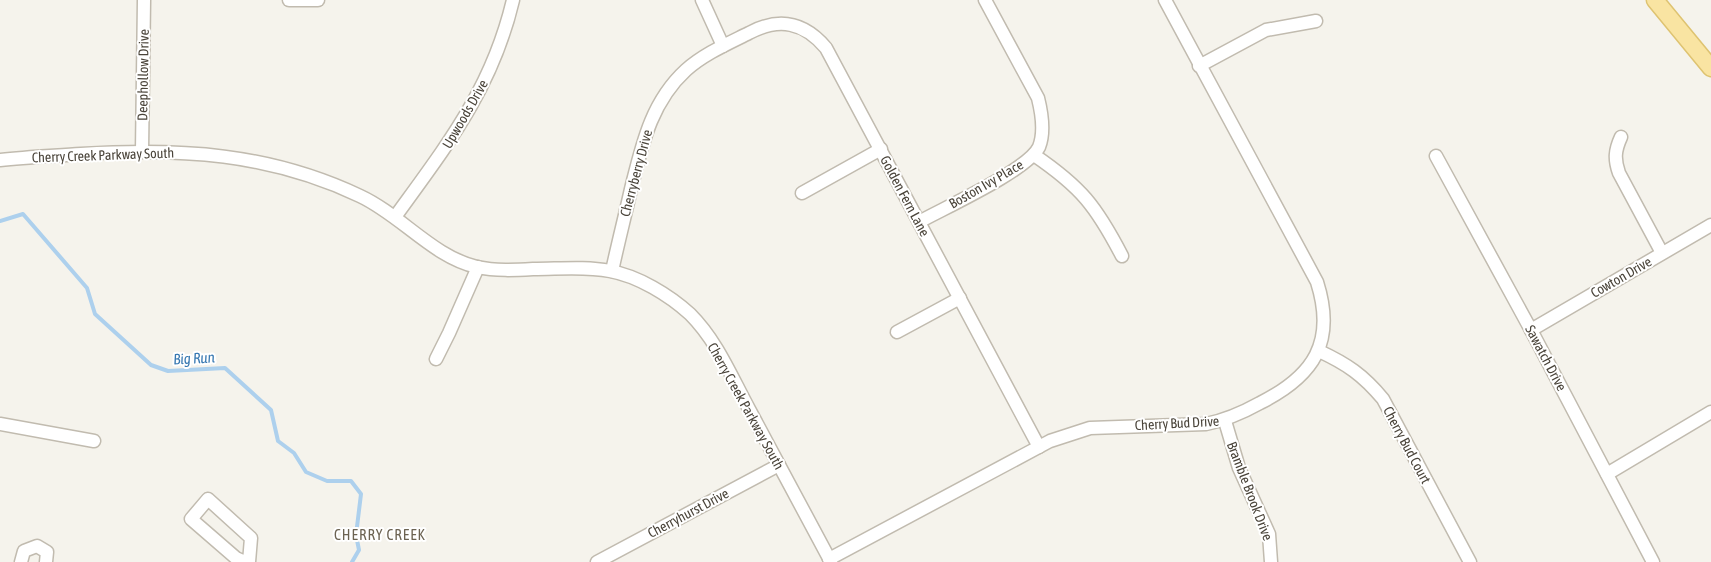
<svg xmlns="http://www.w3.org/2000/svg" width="1711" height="562" viewBox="0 0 1711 562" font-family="'Asap Condensed',sans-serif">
	<rect width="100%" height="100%" fill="#f5f3ec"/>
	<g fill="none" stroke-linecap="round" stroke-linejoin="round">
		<!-- stream -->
		<path stroke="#add0ed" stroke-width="4" d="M0,221L23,214L87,288L95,314L151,365L168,371L225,368L271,410L278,441L294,453L306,472L327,481H351L361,494L356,535L359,550L352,562"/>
		<!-- minor casing -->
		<g stroke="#c1bbaf" stroke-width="15">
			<g id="minor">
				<path d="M289,0H318"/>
				<path d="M702,0L723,46"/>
				<path d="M1199,66L1266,30L1316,21"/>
				<path d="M1621,137C1615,150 1614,159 1619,173L1662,253"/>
				<path d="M142,151L144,0"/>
				<path d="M1034,155C1081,187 1096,206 1122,256"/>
				<path d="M1436,156L1531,330L1653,562"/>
				<path d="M0,160C27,157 54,156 81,154C181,148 269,153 360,196C401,215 433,257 477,267C496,271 515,270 533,269C559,269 585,266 610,271C638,276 669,295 690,314C717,341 731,376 749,409C776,460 804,511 831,562"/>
				<path d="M802,193L881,149"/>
				<path d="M395,217C447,145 492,89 513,0"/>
				<path d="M919,222C944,208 1028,170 1039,147C1045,132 1042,114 1038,98L985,0"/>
				<path d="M612,271C618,243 625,216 631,189C642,145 651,102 686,70C704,54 727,44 749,33C779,17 804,22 826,48L1039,447"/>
				<path d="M1531,330L1711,225"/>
				<path d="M897,332L960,298"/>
				<path d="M1319,351C1347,364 1363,375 1383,399L1470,562"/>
				<path d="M436,359L449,333L478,267"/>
				<path d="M1225,421L1239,468L1269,534L1271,562"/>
				<path d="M0,424L94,441"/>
				<path d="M1607,474L1711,412"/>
				<path d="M829,559L1050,441L1090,428L1206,424C1226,420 1242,413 1260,403C1314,376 1336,342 1317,282L1165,0"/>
				<path d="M21,562L24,551L37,546L47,552L46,562"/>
				<path d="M245,562L236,558L191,519L208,499L251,538L249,562"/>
				<path d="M597,562L779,465"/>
			</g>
		</g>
		<!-- major casing -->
		<g stroke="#dec371" stroke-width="19">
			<path id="major" d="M1655,0L1711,68"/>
		</g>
		<!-- minor -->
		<use href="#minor" stroke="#fff" stroke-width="12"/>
		<!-- major -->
		<use href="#major" stroke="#f9e4a2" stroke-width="16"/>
	</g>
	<g text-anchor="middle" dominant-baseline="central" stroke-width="4" stroke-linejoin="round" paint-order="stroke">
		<!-- street labels -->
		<g font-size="14" fill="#4a443a" stroke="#fff">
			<text transform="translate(143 75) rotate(-89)">Deephollow Drive</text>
			<text transform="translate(465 114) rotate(-60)">Upwoods Drive</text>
			<text transform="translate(103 155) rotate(-2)">Cherry Creek Parkway South</text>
			<text transform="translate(636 173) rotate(-75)">Cherryberry Drive</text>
			<text transform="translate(986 184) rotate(-30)">Boston Ivy Place</text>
			<text transform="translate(905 196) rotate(62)">Golden Fern Lane</text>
			<text transform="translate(1621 277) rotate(-30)">Cowton Drive</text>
			<text transform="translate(1546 358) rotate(62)">Sawatch Drive</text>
			<text transform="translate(746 406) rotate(61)">Cherry Creek Parkway South</text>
			<text transform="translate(1177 423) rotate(-3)">Cherry Bud Drive</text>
			<text transform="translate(1407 445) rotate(62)">Cherry Bud Court</text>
			<text transform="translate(1250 491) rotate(69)">Bramble Brook Drive</text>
			<text transform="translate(688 513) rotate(-28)">Cherryhurst Drive</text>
		</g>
		<!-- water labels -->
		<g font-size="15" font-style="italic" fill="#3778b1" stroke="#fff">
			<text transform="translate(194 358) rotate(-3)">Big Run</text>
		</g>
		<!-- neighbourhood labels -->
		<g font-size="15" letter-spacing="1" fill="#6c6352" stroke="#fff">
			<text x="380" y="534">CHERRY CREEK</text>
		</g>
	</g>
</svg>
